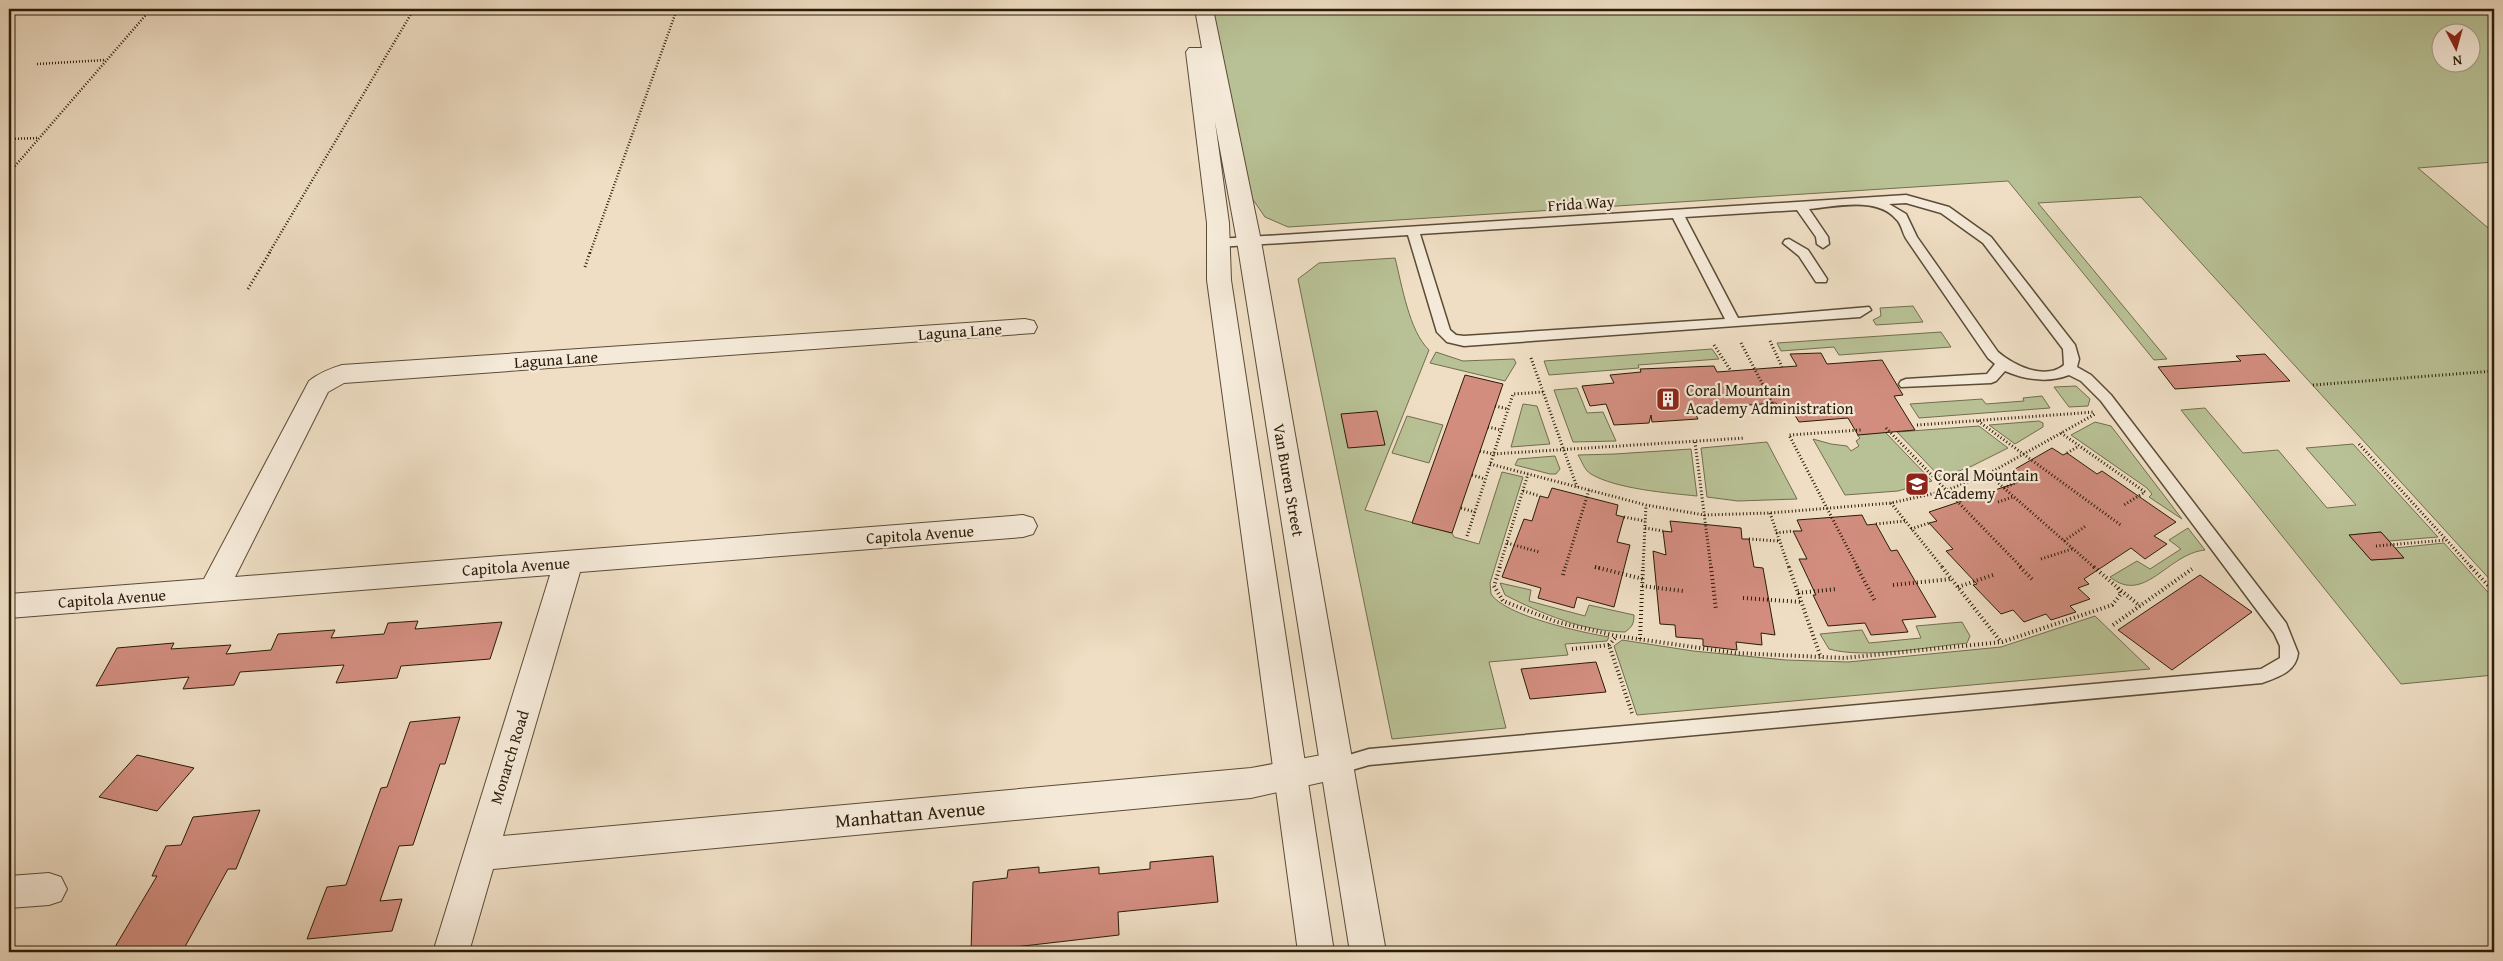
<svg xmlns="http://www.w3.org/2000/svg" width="2503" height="961" viewBox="0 0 2503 961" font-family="'Gentium Book Plus',serif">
	<rect width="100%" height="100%" fill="#efdec4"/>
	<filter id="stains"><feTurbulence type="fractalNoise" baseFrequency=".004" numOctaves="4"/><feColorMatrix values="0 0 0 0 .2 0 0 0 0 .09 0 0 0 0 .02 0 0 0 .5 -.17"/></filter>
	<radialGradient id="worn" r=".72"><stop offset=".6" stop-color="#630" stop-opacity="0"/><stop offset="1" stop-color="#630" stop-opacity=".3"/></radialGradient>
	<!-- green -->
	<g fill="#b8c195" stroke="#716e4e" fill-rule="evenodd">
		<path d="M1212,9H2494V162L2418,168L2494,233V584L2141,197L2038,203L2167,359L2154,360L2008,181L1288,227L1265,217L1247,191ZM2440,32H2470V62H2440Z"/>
		<path d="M1395,258C1402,285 1409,331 1429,350L1365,510L1452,533L1454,537L1479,544L1502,472L1523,477L1490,583L1491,594C1505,616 1584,633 1609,637L1607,641L1565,644L1568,655L1489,662L1506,728L1392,739L1298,279L1319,263Z"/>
		<path d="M1913,306L1923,322L1876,325L1873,320L1881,316L1880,308Z"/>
		<path d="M1941,332L1951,347L1839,355L1834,347L1781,351L1777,343Z"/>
		<path d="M1712,349L1719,359L1638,365L1639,368L1549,375L1544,361Z"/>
		<path d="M1436,352L1463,361L1514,359L1516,363L1505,381L1430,363Z"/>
		<path d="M2076,386L2090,399L2088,406L2069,407L2054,387Z"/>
		<path d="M1577,388L1587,413L1603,412L1616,441L1573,442L1554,390Z"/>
		<path d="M2042,396L2050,408L1919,418L1910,404L1982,399L1986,404L2024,401L2023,398Z"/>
		<path d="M1523,404L1537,406L1550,444L1511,447Z"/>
		<path d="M2205,408L2243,453L2278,450L2327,508L2356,505L2306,448L2353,444L2438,537L2389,541L2381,532L2349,535L2371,560L2403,558L2395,548L2444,543L2494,599V675L2401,684L2181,410Z"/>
		<path d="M1407,416L1443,425L1429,463L1392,453Z"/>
		<path d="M2039,421L2043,423V427L2015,444L1989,425Z"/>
		<path d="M2095,422L2111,426L2182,519L2149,497L2152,494L2147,488L2071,435Z"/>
		<path d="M1979,426L2008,448L1972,466L1941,478L1897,432Z"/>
		<path d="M1885,432L1932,481L1898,491L1845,495L1813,439L1831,444L1847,446L1851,451L1859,446L1856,441L1860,438L1857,435Z"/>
		<path d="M1767,442L1797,499L1738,501L1707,497L1701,448Z"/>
		<path d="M1691,449L1697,496C1668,493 1616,489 1591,474C1584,470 1582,461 1578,455L1615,454Z"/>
		<path d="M1555,456L1560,469L1556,474H1550L1515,465L1518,459Z"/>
		<path d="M2188,528L2205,550C2167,554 2145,605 2110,577L2137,561L2150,569L2181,549L2169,540Z"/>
		<path d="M1500,583L1531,590L1529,601L1585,616L1589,605L1634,615C1634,624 1632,627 1625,632C1583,631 1542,614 1505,595Z"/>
		<path d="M2095,616L2150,669L1637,715L1614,646L1622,640L1693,651L1786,660L1848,662L2001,647Z"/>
		<path d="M1962,622L1970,636L1967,643C1929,647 1863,659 1829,649L1820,634L1862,630L1869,643L1921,638L1916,626Z"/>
	</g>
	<!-- building -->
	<g fill="#d28d7f" stroke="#2a1c07">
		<path d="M1821,353L1827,364L1882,360L1903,395L1894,396L1915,430L1858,435L1848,418L1799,422L1790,407L1779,408L1776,403L1693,409L1698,419L1652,422L1651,415L1649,423L1614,425L1606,404L1590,406L1582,386L1614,383L1610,375L1641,372L1640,369L1714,366L1717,372L1797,366L1790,354Z"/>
		<path d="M2265,354L2290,381L2175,389L2158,367L2241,361L2236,356Z"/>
		<path d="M1465,375L1503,384L1452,533L1412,523Z"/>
		<path d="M1377,411L1385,445L1348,448L1341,414Z"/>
		<path d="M2052,448L2063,455L2067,453L2097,474L2102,471L2176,522L2154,536L2167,544L2145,559L2131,548L2084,579L2089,584L2078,588L2090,599L2070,606L2076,612L2051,620L2046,614L2024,622L2013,610L2001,614L1973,585L1977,584L1946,551L1953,549L1929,523L1937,521L1929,512L2022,481L2010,472Z"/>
		<path d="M1552,488L1618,505L1616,515L1624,517L1617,542L1630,545L1614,607L1577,597L1574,608L1538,598L1541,588L1502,577L1524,519L1532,521L1540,496L1548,498Z"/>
		<path d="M1862,515L1867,525L1876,524L1891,551L1897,550L1936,617L1902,620L1908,632L1871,635L1865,623L1828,626L1813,595H1816L1799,559H1807L1793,531H1802L1797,520Z"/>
		<path d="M1670,521L1741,528L1742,539H1749L1754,567L1763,568L1775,635L1761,633L1762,645L1736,642L1737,650L1703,646V639L1676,637L1675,625L1660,624L1653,551L1666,555L1663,531L1672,532Z"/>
		<path d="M2381,532L2389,541L2404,558L2371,560L2349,535Z"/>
		<path d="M2200,575L2252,612L2172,670L2118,630Z"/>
		<path d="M418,621L415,629L502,622L490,659L401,666L397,678L336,683L344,665L240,672L234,685L183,689L189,677L96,686L117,648L174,643L171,649L231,645L226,654L271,650L278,634L335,630L331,638L384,634L388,623Z"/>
		<path d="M1596,662L1606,692L1530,699L1521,669Z"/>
		<path d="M460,717L445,764H440L413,845L399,846L380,901L402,899L392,931L307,939L327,887L346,885L381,788L387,787L410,722Z"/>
		<path d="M137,755L194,768L157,811L99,797Z"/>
		<path d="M260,810L236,869H228L182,952H112L157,876H152L166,846L181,845L193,817Z"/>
		<path d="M1213,856L1218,902L1118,912L1119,935L971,952L973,882L1007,878L1008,870L1039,867V873L1099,867V874L1150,869V862Z"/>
	</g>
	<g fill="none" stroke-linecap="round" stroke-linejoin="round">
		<!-- service casing -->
		<g stroke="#5b4c36" stroke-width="3">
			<g id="service">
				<path d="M1906,195L1949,207L1991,237L2075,345L2079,359L2077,367L2091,375L2111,395L2286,623L2298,653C2296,672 2278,677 2262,683L1369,765L1338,774L1332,772L1329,766L1332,760L1369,749L2261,669L2280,658V646L2274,633L2101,401L2081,381L2069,375C2048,383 2026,380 2005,371L1996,381L1991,383L1901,387L1899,384L1901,381L1906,379L1987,374L1995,364L1988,358L1907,240C1902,233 1902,224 1896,219C1876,196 1835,207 1809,209L1828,237L1829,244L1823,248L1817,244L1816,237L1797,210L1685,217L1738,318L1869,307L1871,310L1860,317L1464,346L1447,342L1437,332L1408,235L1218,247L1212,243L1218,239ZM1906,203L1941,213L1983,243L2063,349L2064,365C2045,381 2013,365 1998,352L1917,237L1906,214L1889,204ZM1673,218L1725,319L1464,336L1456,335L1450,330L1420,234Z"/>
				<path d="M1789,239L1808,250L1827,279L1826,282H1816L1799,256L1783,243L1785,240Z"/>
			</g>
		</g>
		<!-- minor casing -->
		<g stroke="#5b4c36" stroke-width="2">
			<g id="minor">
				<path d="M1025,319L1034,321L1037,327L1034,333L344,383L328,392L235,577L1023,515L1033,518L1037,526L1033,534L1023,537L580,572L503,836L1251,768L1338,752L1350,756L1354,766L1350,776L1251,798L493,869L469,952H433L550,575L9,618V594L204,579L309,381C319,373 329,369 342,365Z"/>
				<path d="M49,873L61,877L67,889L61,901L49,905L9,908V876Z"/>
			</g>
		</g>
		<!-- tertiary casing -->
		<g stroke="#5b4c36" stroke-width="2">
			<path id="tertiary" d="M1195,9H1213L1261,241L1386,952H1350L1237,241L1215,122L1229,223L1231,280L1334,952H1298L1207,280V223L1186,52L1189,48H1202Z"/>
		</g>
		<!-- path-far2 -->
		<g stroke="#2a1c07" stroke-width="2.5" stroke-dasharray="1 2" stroke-linecap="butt">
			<path d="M37,64L106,60"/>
			<path d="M9,139L38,138"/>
			<path d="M9,173L151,9"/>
			<path d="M269,253L414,9"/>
			<path d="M590,253L677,9"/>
		</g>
		<!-- path-far1 -->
		<g stroke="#2a1c07" stroke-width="3" stroke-dasharray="1 2.5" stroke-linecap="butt">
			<path d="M585,267L590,252"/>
			<path d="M248,289L270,252"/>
			<path d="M1770,341L1782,367"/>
			<path d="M1741,343L1776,410"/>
			<path d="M1714,345L1731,371"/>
			<path d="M1531,358L1577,487"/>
			<path d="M2313,385L2494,371"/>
			<path d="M1495,406L1508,409"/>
			<path d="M1978,421L2122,526"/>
			<path d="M1917,425L2094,412"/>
			<path d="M1488,427L1501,430"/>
			<path d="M1886,428L2022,568"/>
			<path d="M2061,433L2145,492L2124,505"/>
			<path d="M1695,442L1711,568"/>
			<path d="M2359,444L2472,568"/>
			<path d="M1480,451L1493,454L1745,438"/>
			<path d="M2067,453L2079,446"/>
			<path d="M1490,464L1646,505L1704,515L1770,513L1891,503L1945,491L1988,474L2095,414"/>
			<path d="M1988,474L2095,568"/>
			<path d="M1472,475L1485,479"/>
			<path d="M2004,488L2015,483"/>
			<path d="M1523,491L1540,496"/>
			<path d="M1998,502L2013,497"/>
			<path d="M1891,503L1943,568"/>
			<path d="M1461,508L1475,512"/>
			<path d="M1770,513L1789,568"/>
			<path d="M1624,517L1645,521"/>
			<path d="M1876,524L1905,521"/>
			<path d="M1645,528L1663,531"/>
			<path d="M1911,529L1929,523"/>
			<path d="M1776,533L1793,531"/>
			<path d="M1467,536L1513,394L1543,392"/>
			<path d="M1749,539L1779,541"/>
			<path d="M2064,541L2087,525"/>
			<path d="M1507,543L1539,552"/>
			<path d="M2376,546L2446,540"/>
			<path d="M2041,559L2072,549"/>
			<path d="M1595,567L1600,568"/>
			<path d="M1499,568L1528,474"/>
			<path d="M1565,568L1589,490"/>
			<path d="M1643,568L1646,505"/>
			<path d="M1858,568L1789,435L1861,430"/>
		</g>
		<!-- path -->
		<g stroke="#2a1c07" stroke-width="4" stroke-dasharray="1 3" stroke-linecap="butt">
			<path d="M1500,567L1494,586L1503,601L1557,622L1617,636L1735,653L1844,658L2002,642L2112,605L2121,594L2118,588L2094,567"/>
			<path d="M1595,567L1643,579"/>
			<path d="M1711,567L1716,610"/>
			<path d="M1789,567L1821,658"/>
			<path d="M1857,567L1875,601"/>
			<path d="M1942,567L2001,642"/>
			<path d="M2020,567L2033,580"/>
			<path d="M2471,567L2494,592"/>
			<path d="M1563,575L1565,567"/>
			<path d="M1893,585L1951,579"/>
			<path d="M1642,586L1683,591"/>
			<path d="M1958,587L1993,575"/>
			<path d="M2118,588L2140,606"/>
			<path d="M1798,593L1837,589"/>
			<path d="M1743,598L1801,602"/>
			<path d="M2113,625L2192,569"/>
			<path d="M1640,639L1643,567"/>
			<path d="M1609,645L1617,636"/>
			<path d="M1572,649L1609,645L1632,713"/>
		</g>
		<!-- service -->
		<use href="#service" fill="#f5ead9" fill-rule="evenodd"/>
		<!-- minor -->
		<use href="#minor" fill="#f5ead9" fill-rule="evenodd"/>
		<!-- tertiary -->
		<use href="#tertiary" fill="#f5ead9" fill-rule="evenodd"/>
	</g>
	<!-- icons -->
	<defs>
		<g id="building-square" transform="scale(1.25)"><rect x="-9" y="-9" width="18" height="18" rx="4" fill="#8f2418" stroke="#f5ead9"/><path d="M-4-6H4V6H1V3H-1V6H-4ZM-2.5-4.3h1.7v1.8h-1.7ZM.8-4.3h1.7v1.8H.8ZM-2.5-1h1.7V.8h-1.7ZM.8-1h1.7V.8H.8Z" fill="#fff"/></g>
		<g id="school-square" transform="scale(1.25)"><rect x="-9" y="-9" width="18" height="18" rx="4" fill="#8f2418" stroke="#f5ead9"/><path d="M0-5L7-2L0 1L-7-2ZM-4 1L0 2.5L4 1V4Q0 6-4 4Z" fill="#fff"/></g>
	</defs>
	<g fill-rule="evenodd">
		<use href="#building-square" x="1668" y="399"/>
		<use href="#school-square" x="1917" y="484"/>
	</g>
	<g text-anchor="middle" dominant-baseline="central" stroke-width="4.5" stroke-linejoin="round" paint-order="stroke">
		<!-- street labels -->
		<g font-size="16" fill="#2a1c07" stroke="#f5ead9">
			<text transform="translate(1581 203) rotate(-4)">Frida Way</text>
			<text transform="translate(960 331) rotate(-4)">Laguna Lane</text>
			<text transform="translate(556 359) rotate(-4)">Laguna Lane</text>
			<text transform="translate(1289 480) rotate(80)">Van Buren Street</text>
			<text transform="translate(920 534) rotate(-4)">Capitola Avenue</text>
			<text transform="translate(516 566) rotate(-4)">Capitola Avenue</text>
			<text transform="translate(112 598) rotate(-4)">Capitola Avenue</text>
			<text transform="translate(509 757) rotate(-73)">Monarch Road</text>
		</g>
		<!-- poi labels -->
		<g font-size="16" fill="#2a1c07" stroke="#f5ead9" text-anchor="start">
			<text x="1686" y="390">Coral Mountain<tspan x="1686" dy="18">Academy Administration</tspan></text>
			<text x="1934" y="475">Coral Mountain<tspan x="1934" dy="18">Academy</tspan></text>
		</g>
		<!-- near-street labels -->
		<g font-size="19" fill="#2a1c07" stroke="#f5ead9">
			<text transform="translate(910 814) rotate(-5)">Manhattan Avenue</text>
		</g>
	</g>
	<!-- margin -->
	<rect width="2503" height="961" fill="none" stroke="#efdec4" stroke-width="30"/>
	<rect x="10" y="10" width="2483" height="941" fill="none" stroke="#2a1c07" stroke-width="2.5"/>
	<rect x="15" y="15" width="2473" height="931" fill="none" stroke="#2a1c07"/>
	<!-- north arrow -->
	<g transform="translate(2456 48) rotate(174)"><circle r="24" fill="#f5ead9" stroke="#a49885"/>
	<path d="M0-4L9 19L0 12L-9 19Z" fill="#8f2418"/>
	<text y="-8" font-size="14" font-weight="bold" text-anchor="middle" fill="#2a1c07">N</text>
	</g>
	<rect width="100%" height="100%" filter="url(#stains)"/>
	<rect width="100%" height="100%" fill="url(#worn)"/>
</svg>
